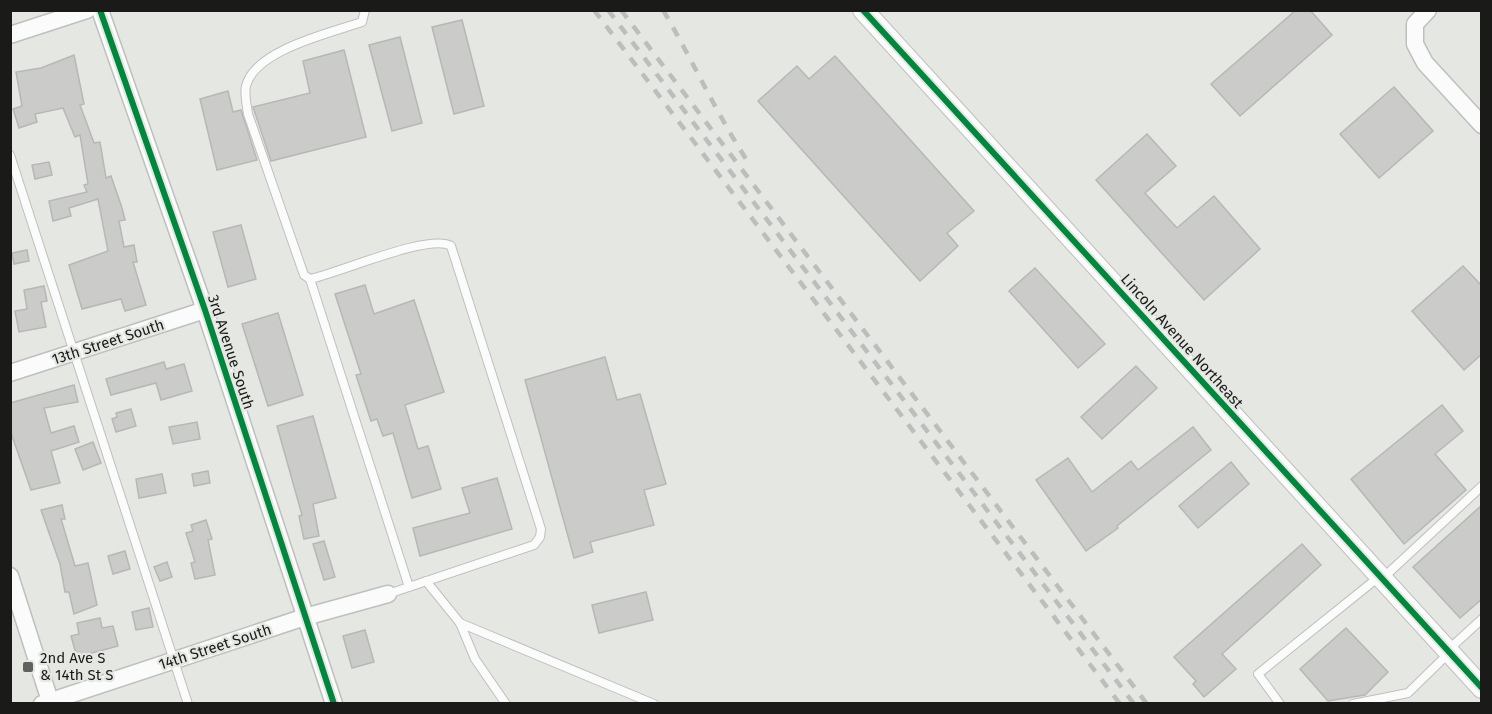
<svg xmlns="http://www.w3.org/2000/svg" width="1492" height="714" viewBox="0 0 1492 714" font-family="'Fira Sans',sans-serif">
	<rect width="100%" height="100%" fill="#e5e7e3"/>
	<!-- building -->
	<g fill="#cbccc9" stroke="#b6b8b5" stroke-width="1.5">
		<path d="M1296,10H1310L1332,35L1240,116L1211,84Z"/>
		<path d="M462,20L484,106L454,114L432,27Z"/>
		<path d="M400,37L422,123L392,131L369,45Z"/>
		<path d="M344,50L366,137L271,161L253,107L310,93L303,61Z"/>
		<path d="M74,55L84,104L80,105L94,143L100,142L106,178L111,176L122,208L125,220L119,221L124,247L134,245L137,262H133L146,305L125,311L121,299L82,309L69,265L108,251L98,199L69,208L71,216L53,221L49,201L87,192L84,185L88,184L80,135L75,137L63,108L35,114L37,122L19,128L13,109L22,106L16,72L41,68Z"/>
		<path d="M835,56L974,211L947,233L958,246L920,281L758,101L797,66L809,79Z"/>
		<path d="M1394,87L1433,131L1379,178L1340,134Z"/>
		<path d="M228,91L233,112L241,110L257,160L217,170L200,99Z"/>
		<path d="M1147,134L1176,166L1145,193L1177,228L1214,196L1260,249L1204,300L1096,180Z"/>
		<path d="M49,162L52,175L35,179L32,165Z"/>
		<path d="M241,225L256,279L228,287L213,232Z"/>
		<path d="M27,250L29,261L14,264L12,253Z"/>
		<path d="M1463,266L1482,286V354L1464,370L1412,311Z"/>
		<path d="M1035,268L1105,344L1078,368L1009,291Z"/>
		<path d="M365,285L374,314L414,300L444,392L405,405L418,449L428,446L441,489L412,498L393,433L383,436L377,419L371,421L356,375L361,374L335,294Z"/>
		<path d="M44,286L47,301L41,302L46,327L19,332L15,311L27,309L24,290Z"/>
		<path d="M278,313L303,395L268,406L242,324Z"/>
		<path d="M605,357L617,400L640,394L666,484L644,490L654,525L590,542L593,552L574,558L525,380Z"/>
		<path d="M164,362L166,369L184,364L192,391L161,400L156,383L111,395L106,379Z"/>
		<path d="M1136,366L1157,388L1102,439L1081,417Z"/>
		<path d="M74,385L78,402L44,408L51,433L74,426L79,442L51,451L60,483L31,490L10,430V403Z"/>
		<path d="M1442,405L1463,431L1435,454L1466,490L1404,544L1351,479Z"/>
		<path d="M131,409L136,426L116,432L112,419L117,417L116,413Z"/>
		<path d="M313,416L336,498L313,504L319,536L304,539L299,516L302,515L277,426Z"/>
		<path d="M197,422L200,439L173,444L169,427Z"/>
		<path d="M1193,427L1211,450L1117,526L1118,528L1086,551L1036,480L1068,458L1092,492L1131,461L1138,470Z"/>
		<path d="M93,442L101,463L83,470L75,449Z"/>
		<path d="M1231,462L1249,484L1198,528L1179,506Z"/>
		<path d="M208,471L210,483L194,486L192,474Z"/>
		<path d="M162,474L166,493L139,498L136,479Z"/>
		<path d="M497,478L512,529L420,556L413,528L470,513L462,488Z"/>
		<path d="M62,505L65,519H61L75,566L88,563L97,605L74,614L69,592H65L60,564L41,510Z"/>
		<path d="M1482,505V599L1460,618L1413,567Z"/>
		<path d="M206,520L212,539L208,540L215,575L195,579L191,563L195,562L186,533L193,531L191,525Z"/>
		<path d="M324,541L335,577L324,580L313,544Z"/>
		<path d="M1302,544L1321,565L1222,654L1236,669L1204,697L1193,684L1196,681L1174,657Z"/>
		<path d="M125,551L130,569L113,574L108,556Z"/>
		<path d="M167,562L172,577L160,581L154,567Z"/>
		<path d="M646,592L653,620L599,633L592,605Z"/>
		<path d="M149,608L153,627L136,630L132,612Z"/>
		<path d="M100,618L102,628L113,626L118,646L77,657L71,636L79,634L77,623Z"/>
		<path d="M1346,628L1388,672L1365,695L1328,701L1300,669Z"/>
		<path d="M365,630L374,662L352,668L343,636Z"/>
	</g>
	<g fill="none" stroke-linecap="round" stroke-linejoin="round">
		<!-- service casing -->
		<g stroke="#bfc0be" stroke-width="10">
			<g id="service">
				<path d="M365,10L362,22C330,33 255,50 246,86C244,94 247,106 248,114L304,275L310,279L409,587"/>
				<path d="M10,155L188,704"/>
				<path d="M310,279C339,273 429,233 451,246L541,529L540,537L534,545L388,594"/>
				<path d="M1383,578L1482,486"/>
				<path d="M426,581L460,623L475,659L506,704"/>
				<path d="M460,623L654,704"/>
				<path d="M1447,651L1482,619"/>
				<path d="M1280,704L1258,674L1380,576"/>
				<path d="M1353,704L1408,693L1449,653"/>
			</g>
		</g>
		<!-- minor casing -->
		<g stroke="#bfc0be" stroke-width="19">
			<g id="minor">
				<path d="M100,10L205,310L334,704"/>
				<path d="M1428,10L1415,24V44L1425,63L1482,125"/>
				<path d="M10,35L87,10"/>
				<path d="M10,373L205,310"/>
				<path d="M10,576L51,704"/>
				<path d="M42,704L305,617L388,594"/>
			</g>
		</g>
		<!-- tertiary casing -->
		<g stroke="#bfc0be" stroke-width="22">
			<path id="tertiary" d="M863,10L1482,688"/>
		</g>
		<!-- service -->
		<use href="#service" stroke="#fbfbfb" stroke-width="8"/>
		<!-- minor -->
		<use href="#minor" stroke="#fbfbfb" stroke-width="16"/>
		<!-- tertiary -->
		<use href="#tertiary" stroke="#fbfbfb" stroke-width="20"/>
		<!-- rail -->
		<g stroke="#bdbdbd" stroke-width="4.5" stroke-dasharray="10 10" stroke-linecap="butt">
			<path d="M594,10L1120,704"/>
			<path d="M608,10L1134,704"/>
			<path d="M621,10L1147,704"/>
			<path d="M663,10C693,61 716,113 748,162"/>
		</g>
		<!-- cycleway casing -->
		<g stroke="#e5e8e2" stroke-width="10">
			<g id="cycleway">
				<path d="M100,10L205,310L334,704"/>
				<path d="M863,10L1482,688"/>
			</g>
		</g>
		<!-- cycleway -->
		<use href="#cycleway" stroke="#00873e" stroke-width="6"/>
	</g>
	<!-- markers -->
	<rect fill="#616260" stroke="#e5e8e2" stroke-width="2" x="22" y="661" width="12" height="12" rx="3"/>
	<g text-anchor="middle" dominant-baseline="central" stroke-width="4.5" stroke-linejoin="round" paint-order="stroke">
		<!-- street labels -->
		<g font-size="15" fill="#1a1b19" stroke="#e5e8e2">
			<text transform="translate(1182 341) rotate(48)">Lincoln Avenue Northeast</text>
			<text transform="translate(108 342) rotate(-18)">13th Street South</text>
			<text transform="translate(231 352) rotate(72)">3rd Avenue South</text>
			<text transform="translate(215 647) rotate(-18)">14th Street South</text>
		</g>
		<!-- poi labels -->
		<g font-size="15" fill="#1a1b19" stroke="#e5e8e2" text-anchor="start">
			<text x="40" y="658">2nd Ave S<tspan x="40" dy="17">&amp; 14th St S</tspan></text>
		</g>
	</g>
	<!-- border -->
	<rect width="1492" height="714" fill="none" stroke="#1a1b19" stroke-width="24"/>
</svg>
